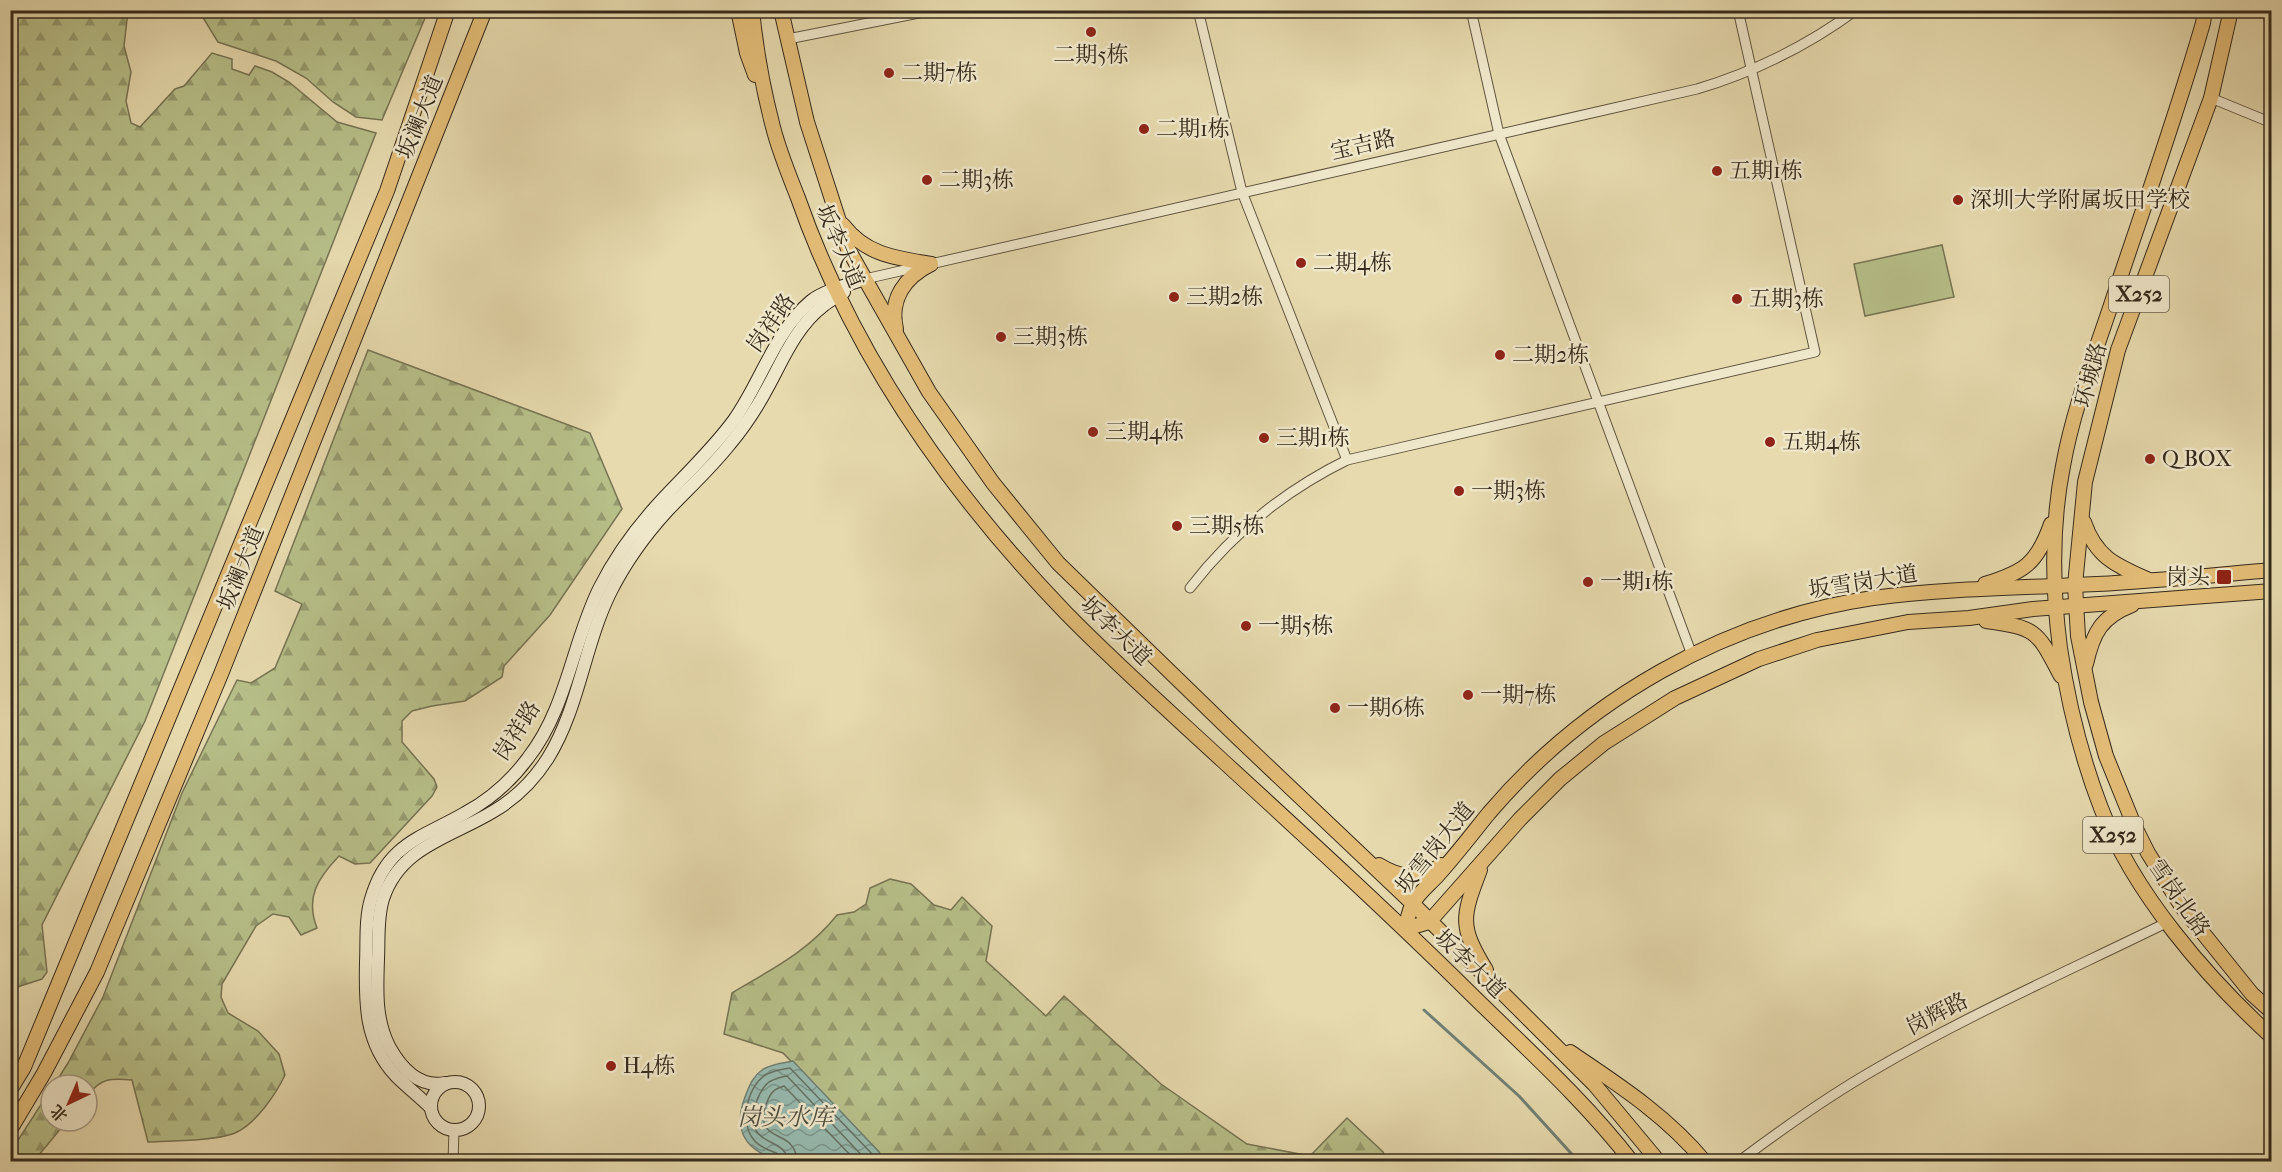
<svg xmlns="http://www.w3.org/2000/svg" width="2282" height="1172" viewBox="0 0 2282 1172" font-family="'IM FELL French Canon','Noto Serif SC',serif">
	<defs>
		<pattern id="forest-firs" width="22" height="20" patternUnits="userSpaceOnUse" patternTransform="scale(1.5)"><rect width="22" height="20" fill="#b7bf89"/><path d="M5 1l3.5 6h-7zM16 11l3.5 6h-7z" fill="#969b6f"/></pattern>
		<pattern id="water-waves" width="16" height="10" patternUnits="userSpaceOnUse" patternTransform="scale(1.5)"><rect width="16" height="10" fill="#97baaf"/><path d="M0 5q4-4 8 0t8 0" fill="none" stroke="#7c978e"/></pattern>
	</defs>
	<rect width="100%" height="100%" fill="#e6daae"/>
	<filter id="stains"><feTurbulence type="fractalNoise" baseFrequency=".00333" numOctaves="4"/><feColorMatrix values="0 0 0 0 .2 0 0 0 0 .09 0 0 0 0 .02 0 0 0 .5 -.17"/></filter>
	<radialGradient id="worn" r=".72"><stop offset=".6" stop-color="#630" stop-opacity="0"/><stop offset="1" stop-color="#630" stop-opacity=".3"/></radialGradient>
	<!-- forest -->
	<g fill="url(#forest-firs)" stroke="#767452" stroke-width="1.5">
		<path d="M11,10L128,11L124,46L131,72L126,101L131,123L140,127L175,89L184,86L212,53L232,59V69L249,75L255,66L272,72L289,82L337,122L376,133L145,721L42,925L47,972L42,979L11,989Z"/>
		<path d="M199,11V10L428,11L382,120L356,117L333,102L306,78L276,61L218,42Z"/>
		<path d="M368,350L590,433L622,509L550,615L504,666L502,677L465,701L432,706L412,711L402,721V742L434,779L437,787L432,796L370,863L355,864L339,856C318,878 305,897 317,928L301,935L289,917L273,914L256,926L222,984L221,997L228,1013L258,1031L279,1054L285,1075C276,1094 256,1123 237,1132C220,1141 168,1141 148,1142L132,1080C110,1078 101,1078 87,1096V1085H54L68,1063L103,997L182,793L237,680L251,683L275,668L302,604L275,591Z"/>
		<path d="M890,879L911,884L934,905L951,910L962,897L992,926L986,961L1046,1016L1064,996L1161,1084L1247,1144L1310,1156L1347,1118L1383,1152L1387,1161H884L879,1152L783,1053L724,1034L732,993C770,970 809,951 837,915L854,912L866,904L870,888Z"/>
		<path d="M51,1089V1121H67L34,1161H11V1151Z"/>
	</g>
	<!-- pitch -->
	<path fill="#b7bf89" stroke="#767452" stroke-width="1.5" d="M1942,245L1954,297L1865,316L1854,264Z"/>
	<!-- water -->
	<path fill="url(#water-waves)" stroke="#708074" stroke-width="1.5" d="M793,1061L879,1152L884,1161C854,1162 790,1167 765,1155C739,1143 736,1121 745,1097C749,1087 752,1077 762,1070C770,1064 783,1063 793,1061Z"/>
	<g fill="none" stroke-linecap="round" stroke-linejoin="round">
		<!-- shore -->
		<g stroke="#667265" stroke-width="1.5">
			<path d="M781,1162L778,1154C770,1150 760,1148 754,1140C739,1123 747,1085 767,1074C774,1071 782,1069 790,1068L873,1155L877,1162"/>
			<path d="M788,1162C787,1141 760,1145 754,1126C750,1113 759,1090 769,1082C774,1079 781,1077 787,1076L868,1162"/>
			<path d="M797,1162C796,1125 751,1147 767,1102C771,1092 774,1089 784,1086L857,1162"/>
		</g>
		<!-- stream -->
		<path stroke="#708074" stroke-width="3" d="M1424,1010L1519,1096L1579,1162"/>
		<!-- street casing -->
		<g stroke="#615640" stroke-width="11">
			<g id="street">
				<path d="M1198,10L1242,192L1347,460"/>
				<path d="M1471,10L1499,134L1692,655"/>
				<path d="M788,39L934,10"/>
				<path d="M2211,98L2272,123"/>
				<path d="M865,279L1697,89C1754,72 1807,46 1856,10"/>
				<path d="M1190,588C1233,532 1284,491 1347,460L1815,352L1738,10"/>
				<path d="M453,1162L454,1130"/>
				<path d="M1738,1162C1782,1129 1827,1097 1874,1070C1968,1015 2068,971 2166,923"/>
			</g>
		</g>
		<!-- secondary casing -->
		<g stroke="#352a1b" stroke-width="14">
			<g id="secondary">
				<circle cx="455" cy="1106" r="24"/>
				<path d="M445,1083C420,1088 402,1069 390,1048C375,1020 377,990 378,959C379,939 377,918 383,899C400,846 452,837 494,811C516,798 534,780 548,758C579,708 584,646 610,593C625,563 645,535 668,510C689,488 711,468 730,444C745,426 758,406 769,385C784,357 797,326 823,306C829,301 837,297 844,292"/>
				<path d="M431,1108C420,1097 407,1087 396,1076C365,1043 365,1004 366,962C367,941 365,919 371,899C387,843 422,838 465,813C489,800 511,781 528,758C567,708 572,644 599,589C615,557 636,528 660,502C685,475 712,450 734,420C761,382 775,331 811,301C823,291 850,284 865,279"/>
			</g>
		</g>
		<!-- primary casing -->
		<g stroke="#352a1b" stroke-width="16">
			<g id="primary">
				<path d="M738,10L747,53L755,75"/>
				<path d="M752,10C756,50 763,89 773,127C779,151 789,175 798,198C853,355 951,494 1066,613C1116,664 1170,712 1223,761C1307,838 1391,915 1472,995C1527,1049 1585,1101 1632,1162"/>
				<path d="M781,10L807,122L848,249L929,392L993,483L1058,563L1236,736L1413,904L1594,1084L1659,1162"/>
				<path d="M2205,10L2203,23C2176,117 2143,209 2112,302C2094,356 2073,410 2063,466C2051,527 2052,586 2060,648C2068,703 2081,756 2101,808C2133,892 2206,977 2272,1037"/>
				<path d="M2231,10L2211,98L2118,350L2085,482L2075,585L2078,636L2091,702L2106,756L2134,825L2148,853L2182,907L2252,994L2272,1012"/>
				<path d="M843,225C866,255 896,258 931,264"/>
				<path d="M896,329C889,299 905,277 931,264"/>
				<path d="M2084,522C2096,557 2115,565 2147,579"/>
				<path d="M1985,584C2024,572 2037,564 2051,524"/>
				<path d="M1986,621C2038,628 2037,631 2061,676"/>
				<path d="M2086,664C2093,633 2101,617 2132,605"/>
				<path d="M1379,865C1400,878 1420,881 1441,865"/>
				<path d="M1480,870C1462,917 1459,926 1486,970"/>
				<path d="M1405,929C1407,921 1409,912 1412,905C1417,894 1430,884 1438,875C1456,855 1472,834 1489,813C1586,699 1724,620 1873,598C1947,588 2023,588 2097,584C2155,581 2214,575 2272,570"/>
				<path d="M1405,929L1429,922L1520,819L1560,779L1604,743L1675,698L1759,659L1817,640L1908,622L1969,618L2033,609L2272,591"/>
				<path d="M1570,1052C1619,1085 1667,1116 1705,1162"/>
				<path d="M10,1090L24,1067L387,191L448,10"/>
				<path d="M10,1130L44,1073L97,972L221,674L485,10"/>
			</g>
		</g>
		<!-- street -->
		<use href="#street" stroke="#efe7ca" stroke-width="9"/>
		<!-- secondary -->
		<use href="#secondary" stroke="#efe7ca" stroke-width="12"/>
		<!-- primary -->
		<use href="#primary" stroke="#e3bd77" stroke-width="14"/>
	</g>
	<!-- markers -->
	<g fill="#8f2418" stroke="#efe7ca" stroke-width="2">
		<circle cx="1091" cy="32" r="6"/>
		<circle cx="889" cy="73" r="6"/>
		<circle cx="1144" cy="129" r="6"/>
		<circle cx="1717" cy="171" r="6"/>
		<circle cx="927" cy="180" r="6"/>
		<circle cx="1958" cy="200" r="6"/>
		<circle cx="1301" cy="263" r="6"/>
		<circle cx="1174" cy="297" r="6"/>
		<circle cx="1737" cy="299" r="6"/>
		<circle cx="1001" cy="337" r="6"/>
		<circle cx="1500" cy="355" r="6"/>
		<circle cx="1093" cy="432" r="6"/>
		<circle cx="1264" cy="438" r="6"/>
		<circle cx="1770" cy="442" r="6"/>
		<circle cx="2150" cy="459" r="6"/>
		<circle cx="1459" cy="491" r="6"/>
		<circle cx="1177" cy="526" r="6"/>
		<rect x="2216" y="569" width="16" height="16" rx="3"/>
		<circle cx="1588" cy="582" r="6"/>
		<circle cx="1246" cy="626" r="6"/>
		<circle cx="1468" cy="695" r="6"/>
		<circle cx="1335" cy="708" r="6"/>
		<circle cx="611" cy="1066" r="6"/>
	</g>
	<g text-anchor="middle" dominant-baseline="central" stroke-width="5" stroke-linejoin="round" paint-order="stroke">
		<!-- shield labels -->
		<g fill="#efe7ca" stroke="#6d6350" stroke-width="1.5">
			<rect x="2109" y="276" width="60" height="36" rx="4.5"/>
			<rect x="2083" y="817" width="60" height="36" rx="4.5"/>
		</g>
		<g font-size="21" font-weight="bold" fill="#352a1b">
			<text x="2139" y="294">X252</text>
			<text x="2113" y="835">X252</text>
		</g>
		<!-- poi labels -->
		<g font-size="22" fill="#352a1b" stroke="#efe7ca" text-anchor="start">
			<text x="1091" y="55" text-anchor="middle">二期5栋</text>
			<text x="901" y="73">二期7栋</text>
			<text x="1156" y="129">二期1栋</text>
			<text x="1729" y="171">五期1栋</text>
			<text x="939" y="180">二期3栋</text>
			<text x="1970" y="200">深圳大学附属坂田学校</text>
			<text x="1313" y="263">二期4栋</text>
			<text x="1186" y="297">三期2栋</text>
			<text x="1749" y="299">五期3栋</text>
			<text x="1013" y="337">三期3栋</text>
			<text x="1512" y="355">二期2栋</text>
			<text x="1105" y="432">三期4栋</text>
			<text x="1276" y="438">三期1栋</text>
			<text x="1782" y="442">五期4栋</text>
			<text x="2162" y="459">Q BOX</text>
			<text x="1471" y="491">一期3栋</text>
			<text x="1189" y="526">三期5栋</text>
			<text x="2210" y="577" text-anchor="end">岗头</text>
			<text x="1600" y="582">一期1栋</text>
			<text x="1258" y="626">一期5栋</text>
			<text x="1480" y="695">一期7栋</text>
			<text x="1347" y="708">一期6栋</text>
			<text x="623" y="1066">H4栋</text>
		</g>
		<!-- street labels -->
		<g font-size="22" fill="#352a1b" stroke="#efe7ca">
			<text transform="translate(420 117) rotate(-68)">坂澜大道</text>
			<text transform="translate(1363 145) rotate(-13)">宝吉路</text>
			<text transform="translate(840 246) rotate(67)">坂李大道</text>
			<text transform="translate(771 323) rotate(-55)">岗祥路</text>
			<text transform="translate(2091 375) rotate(-75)">环城路</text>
			<text transform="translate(241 568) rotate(-68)">坂澜大道</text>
			<text transform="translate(1863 582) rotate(-9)">坂雪岗大道</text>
			<text transform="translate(1116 631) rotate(44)">坂李大道</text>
			<text transform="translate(517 731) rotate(-57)">岗祥路</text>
			<text transform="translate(1435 848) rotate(-51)">坂雪岗大道</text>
			<text transform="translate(2179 898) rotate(55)">雪岗北路</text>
			<text transform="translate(1470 964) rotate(44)">坂李大道</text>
			<text transform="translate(1937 1014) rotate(-27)">岗辉路</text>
		</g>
		<!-- water labels -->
		<g font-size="24" font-style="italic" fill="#4e4e40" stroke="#efe7ca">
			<text x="785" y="1117">岗头水库</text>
		</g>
	</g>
	<!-- margin -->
	<rect width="2282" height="1172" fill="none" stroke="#e6daae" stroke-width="36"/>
	<rect x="12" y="12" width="2258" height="1148" fill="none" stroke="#352a1b" stroke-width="3"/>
	<rect x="18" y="18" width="2246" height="1136" fill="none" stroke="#352a1b" stroke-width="1.5"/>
	<!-- north arrow -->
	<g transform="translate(69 1103) rotate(224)"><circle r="28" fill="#efe7ca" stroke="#a59b84" stroke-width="1.5"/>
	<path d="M0-4.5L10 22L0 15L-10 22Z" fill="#8f2418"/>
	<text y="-9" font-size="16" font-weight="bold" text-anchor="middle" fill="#352a1b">北</text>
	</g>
	<rect width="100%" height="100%" filter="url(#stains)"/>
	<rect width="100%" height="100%" fill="url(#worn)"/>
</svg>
